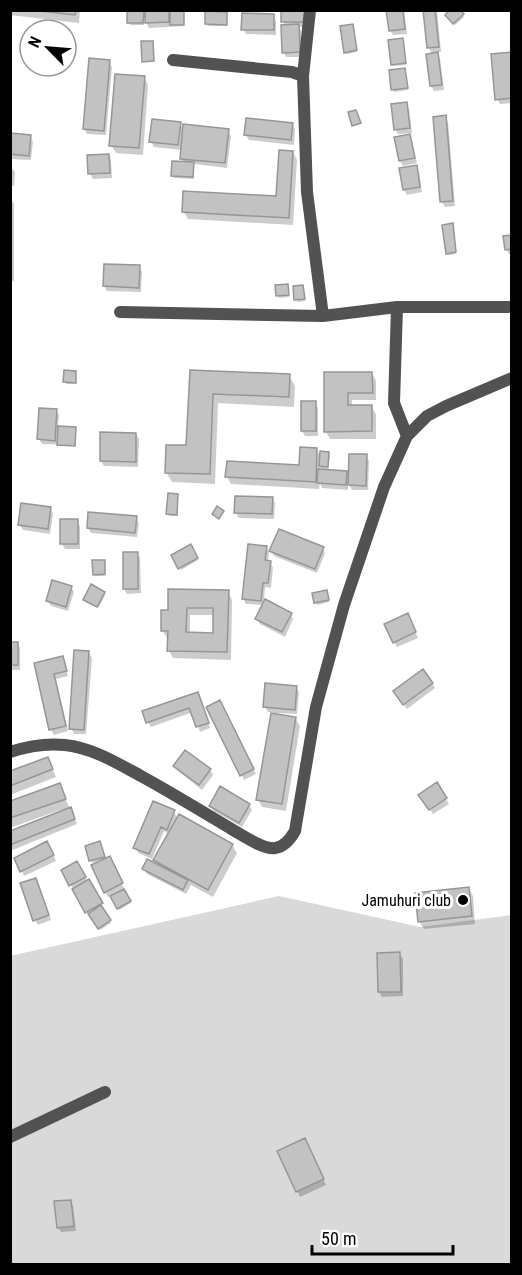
<svg xmlns="http://www.w3.org/2000/svg" width="522" height="1275" font-family="'Roboto Condensed',sans-serif">
<style>
.green{fill:#d9d9d9}
.shadow{fill:#0003;fill-rule:evenodd}
.building{fill:#c2c2c2;stroke:#969696;stroke-width:1.5;fill-rule:evenodd}
.lines{fill:none;stroke-linecap:round;stroke-linejoin:round}
.street{stroke:#525252;stroke-width:12}
.poi-dot{fill:#000;stroke:#fff;stroke-width:2}
.labels{text-anchor:middle;stroke-width:6;stroke-linejoin:round;paint-order:stroke}
.poi-label{font-size:16px;fill:#000;stroke:#fff;text-anchor:end}
</style>
<rect width="100%" height="100%" fill="#fff"/>
<!-- green -->
<path class="green" d="M279 896 420 927 511 915V1264H11L10 956Z"/>
<!-- shadow -->
<path class="shadow" d="M10 10H80L79 23 10 15Z
M129 10H184V26L149 28 144 18V25H130Z
M309 10 308 27H299L301 31 302 57H286L283 52 285 26 283 21Z
M388 10H404L407 34 393 35 390 30Z
M424 10H437L441 52H437L440 59 444 90 434 91 431 86 427 55 432 54 429 48Z
M226 13 227 26H208L207 24Z
M462 15 464 17 455 25 448 17Z
M273 16 276 21V35L246 34 243 29Z
M353 28 357 52 347 54 345 52Z
M402 39 406 65 393 66 392 64Z
M512 53V103L500 104 497 99Z
M109 62 112 67 106 135 87 134 84 129Z
M404 69 408 90 394 92 393 90Z
M144 77 148 85 143 155 116 153 111 145Z
M406 104 409 109 412 133 398 134 395 129Z
M445 117 448 122 455 206 445 207 442 202 434 118Z
M180 123 184 131H228L231 136 227 168 194 164V179L174 178 173 176 184 163 181 158 182 150 154 147 151 141Z
M292 124 295 129 294 145 249 140 246 135Z
M10 135 30 136 33 142 31 160 10 159Z
M409 135 417 163 403 166 400 161Z
M293 152 297 160 293 225 188 219 183 211 277 198Z
M108 155 111 160 112 178 93 179 90 174Z
M10 166 15 172 14 186H10Z
M416 167 419 172 422 192 407 195 404 190Z
M10 198 14 204V281H10Z
M453 227 456 254 448 255 447 253Z
M512 236V254H509L506 249Z
M139 267 142 272 141 292 107 291 104 286Z
M287 285 289 297 279 298 276 287Z
M294 288 303 289 305 301 297 302Z
M76 372V384H66L65 382Z
M191 372 289 376 295 386 294 407 218 403 215 484 172 482 166 472 188 447Z
M372 373 376 381V400H352V406H371L376 414V439H330L326 432 325 374Z
M315 403 318 408V436H305L302 431Z
M56 410 59 415 58 428 75 429 76 431V445L42 444 39 439Z
M136 434 139 439 138 467 104 466 101 461Z
M317 450 321 458 328 453 330 455 328 471 346 472 350 479 366 456 369 461 368 490H352L348 483V490L322 488 320 483 319 489 231 484 227 477 300 467Z
M178 496V516H169L168 514Z
M272 498 275 503 274 519 239 518 236 513Z
M50 508 53 514 50 534 23 530 20 525Z
M136 518 139 523 137 537 91 533 88 528Z
M77 521 80 526V549H65L62 544Z
M190 546 198 560 181 570 173 555Z
M266 547 269 553 268 562 273 567 271 588 265 587 264 600 290 614 293 619 285 637 260 624 257 619 264 605 246 604 243 598Z
M322 548 325 553 317 573 274 556 271 551Z
M137 553 140 558 141 593 127 594 124 589Z
M104 561 105 576H95L94 574Z
M71 587 74 592 68 611 51 606 48 601Z
M228 592 232 600 231 660 173 658 169 651V638H167L162 630 169 612ZM190 615H215L214 634H190Z
M104 593 105 595 99 607 85 599Z
M314 594H327L329 602 317 605Z
M410 620 418 638 397 647 394 642Z
M10 643H17L20 648V670H10Z
M89 653 92 658 86 734H74L71 728Z
M63 658 68 676 56 679 68 731 54 735 51 730 36 664Z
M432 683 435 688 407 709 398 696Z
M296 687 299 693 297 714 276 713V715L295 718 300 726 286 811 262 807 258 799 273 712H268L265 707Z
M200 699 210 728 200 732 193 712 151 727 148 722Z
M222 707 256 774 244 780 242 775Z
M48 758 56 777 10 795V773Z
M175 766 210 770 213 775 202 790 178 771Z
M436 784 449 804 433 814 420 795Z
M59 785 77 824 10 851V833L61 812 60 810 10 828V803Z
M249 805 252 810 242 827 214 811 211 806Z
M174 812 178 819 179 816 232 845 237 853 213 897 191 885 186 894 147 874 144 869 159 867 155 860 169 834 164 831 152 859 138 853 135 847Z
M101 845 105 860 112 863 131 903 119 910 111 895 108 897 105 892 102 860 92 863 87 847Z
M50 848 56 861 24 876 22 871Z
M77 863 111 923 100 930 91 917 90 918 71 885Z
M38 884 51 920 38 925 35 920Z
M468 888 473 896 475 924 424 929 419 921Z
M400 954 403 959V996L382 997 379 992Z
M307 1145 326 1185 300 1197 279 1151Z
M70 1201 73 1206 76 1231 61 1232 58 1227Z"/>
<!-- building -->
<path class="building" d="M32 10H76L75 15Z
M127 10H144L143 23H127Z
M145 10H169V22L145 23Z
M170 10H184V25H170Z
M281 10H306V22H281Z
M386 10H403L405 29 389 31Z
M423 10H435L439 47 427 48Z
M449 10H460L464 14 453 24 445 15Z
M205 11 227 12V25L205 24Z
M242 13 274 14V30H241Z
M299 24 300 52 282 53 281 25Z
M353 24 357 50 344 53 340 26Z
M403 38 406 63 391 65 388 40Z
M141 41H153L154 61 142 62Z
M438 52 442 85 430 86 426 54Z
M512 52V98L495 100 491 54Z
M89 58 110 60 104 131 83 129Z
M405 68 408 88 391 90 389 70Z
M115 74 145 76 139 148 109 146Z
M407 102 410 128 394 130 391 104Z
M356 110 361 123 352 126 348 112Z
M446 115 453 201 440 202 433 117Z
M246 118 293 123 291 140 244 135Z
M152 119 181 122 178 145 149 142Z
M183 124 229 129 225 163 180 159Z
M10 133 31 135 29 156 10 154Z
M410 134 415 158 399 161 394 137Z
M279 150 293 151 289 218 182 212 183 191 276 196Z
M109 154 110 173 88 174 87 155Z
M172 161 194 162 193 177 171 176Z
M417 165 420 187 403 190 399 168Z
M453 223 456 252 446 254 442 225Z
M512 235V249L505 250 503 236Z
M104 264 140 265 139 288 103 286Z
M288 284 289 295 276 296 275 285Z
M303 285 305 299 294 300 293 286Z
M64 370 76 371V383L63 382Z
M190 370 290 374 289 397 213 394 210 474 165 473 166 445H186Z
M324 372H372L373 393H348V405H372V431L324 432Z
M301 401H316V431H301Z
M39 408 57 409 55 441 37 439Z
M58 426 76 427 75 446 57 445Z
M100 432 136 433V462L100 461Z
M300 447 317 448 316 482 225 477 227 461 299 465Z
M320 451 329 452 328 467 319 466Z
M349 454H367L366 486 348 485Z
M318 469 347 471 346 485 317 483Z
M168 493 178 494 177 515 166 514Z
M235 496 273 497 272 514 234 513Z
M21 503 51 507 48 529 18 525Z
M217 506 224 511 219 519 212 514Z
M88 512 137 516 135 533 87 528Z
M60 519H78V544H60Z
M279 529 324 547 315 569 269 551Z
M191 544 198 558 178 569 171 555Z
M248 544 267 546 265 560 271 561 268 583H263L261 601 242 599Z
M123 552H138V589H123Z
M92 560H105V574L93 575Z
M52 580 72 586 66 607 46 601Z
M91 584 105 592 97 607 83 600Z
M168 589 229 590 227 652 167 651 168 631H161V610H168ZM187 608H213V633L186 632Z
M327 590 329 600 314 603 312 593Z
M265 599 292 613 282 632 255 619Z
M408 613 416 632 393 643 384 624Z
M10 642H18V665H10Z
M74 650 89 651 84 730 69 729Z
M63 656 67 671 54 674 66 726 49 730 34 663Z
M423 669 433 683 403 705 393 691Z
M265 683 297 686 295 710 263 707Z
M198 692 209 723 196 727 189 708 146 723 142 711Z
M220 700 254 769 240 776 206 707Z
M271 713 296 717 282 804 256 800Z
M185 750 211 769 199 785 173 766Z
M48 757 53 769 10 786V771Z
M437 782 447 798 429 810 418 795Z
M60 783 66 799 10 818V801Z
M220 786 250 804 239 823 209 806Z
M153 801 175 810 167 830 161 827 149 854 133 848Z
M71 807 75 819 10 845V831Z
M179 814 233 844 208 890 153 860Z
M47 841 54 855 20 872 14 858Z
M100 841 105 857 89 861 85 846Z
M110 856 123 883 104 893 91 865Z
M147 859 188 880 183 890 142 869Z
M77 861 86 877 69 886 61 870Z
M36 878 49 915 33 921 20 883Z
M89 879 103 903 85 913 72 889Z
M469 887 472 916 418 922 415 893Z
M124 889 131 901 117 909 110 896Z
M101 905 111 920 98 929 88 914Z
M400 952 401 992H378L377 953Z
M305 1138 324 1179 296 1192 277 1151Z
M71 1200 74 1226 57 1228 54 1201Z"/>
<g class="lines">
<!-- street -->
<path class="street" d="M173 60 292 72 303 76 307 192 323 316
M303 76 310 10
M397 307 394 403 407 436
M120 312 323 316 397 307H512
M10 752C28 746 46 743 65 745 93 748 117 763 141 776 172 793 203 812 233 830 242 835 264 850 275 848 284 847 291 838 295 831L316 707 344 605 384 487 407 436 427 416 446 406 512 378
M10 1137 105 1092"/>
</g>
<!-- markers -->
<circle class="poi-dot" cx="463" cy="900" r="6"/>
<g class="labels">
<!-- poi labels -->
<g class="poi-label">
<text x="451" y="906">Jamuhuri club</text>
</g>
</g>
<!-- border -->
<rect width="522" height="1275" fill="none" stroke="#000000" stroke-width="24"/>
<!-- north arrow -->
<g transform="translate(48 48) rotate(295)"><circle r="28" fill="#ffffff" stroke="#999999" stroke-width="1.5"/>
<path d="M0-4.5L10 22L0 15L-10 22Z" fill="#000000"/>
<text y="-9" font-size="16" font-weight="bold" text-anchor="middle" fill="#000000">N</text>
</g>
<!-- scale -->
<path d="M312 1245v9h141v-9" fill="none" stroke="#000000" stroke-width="3"/>
<text x="321" y="1245" font-size="18" fill="#000000" stroke="#ffffff" stroke-width="4.5" paint-order="stroke">50 m</text>
</svg>
